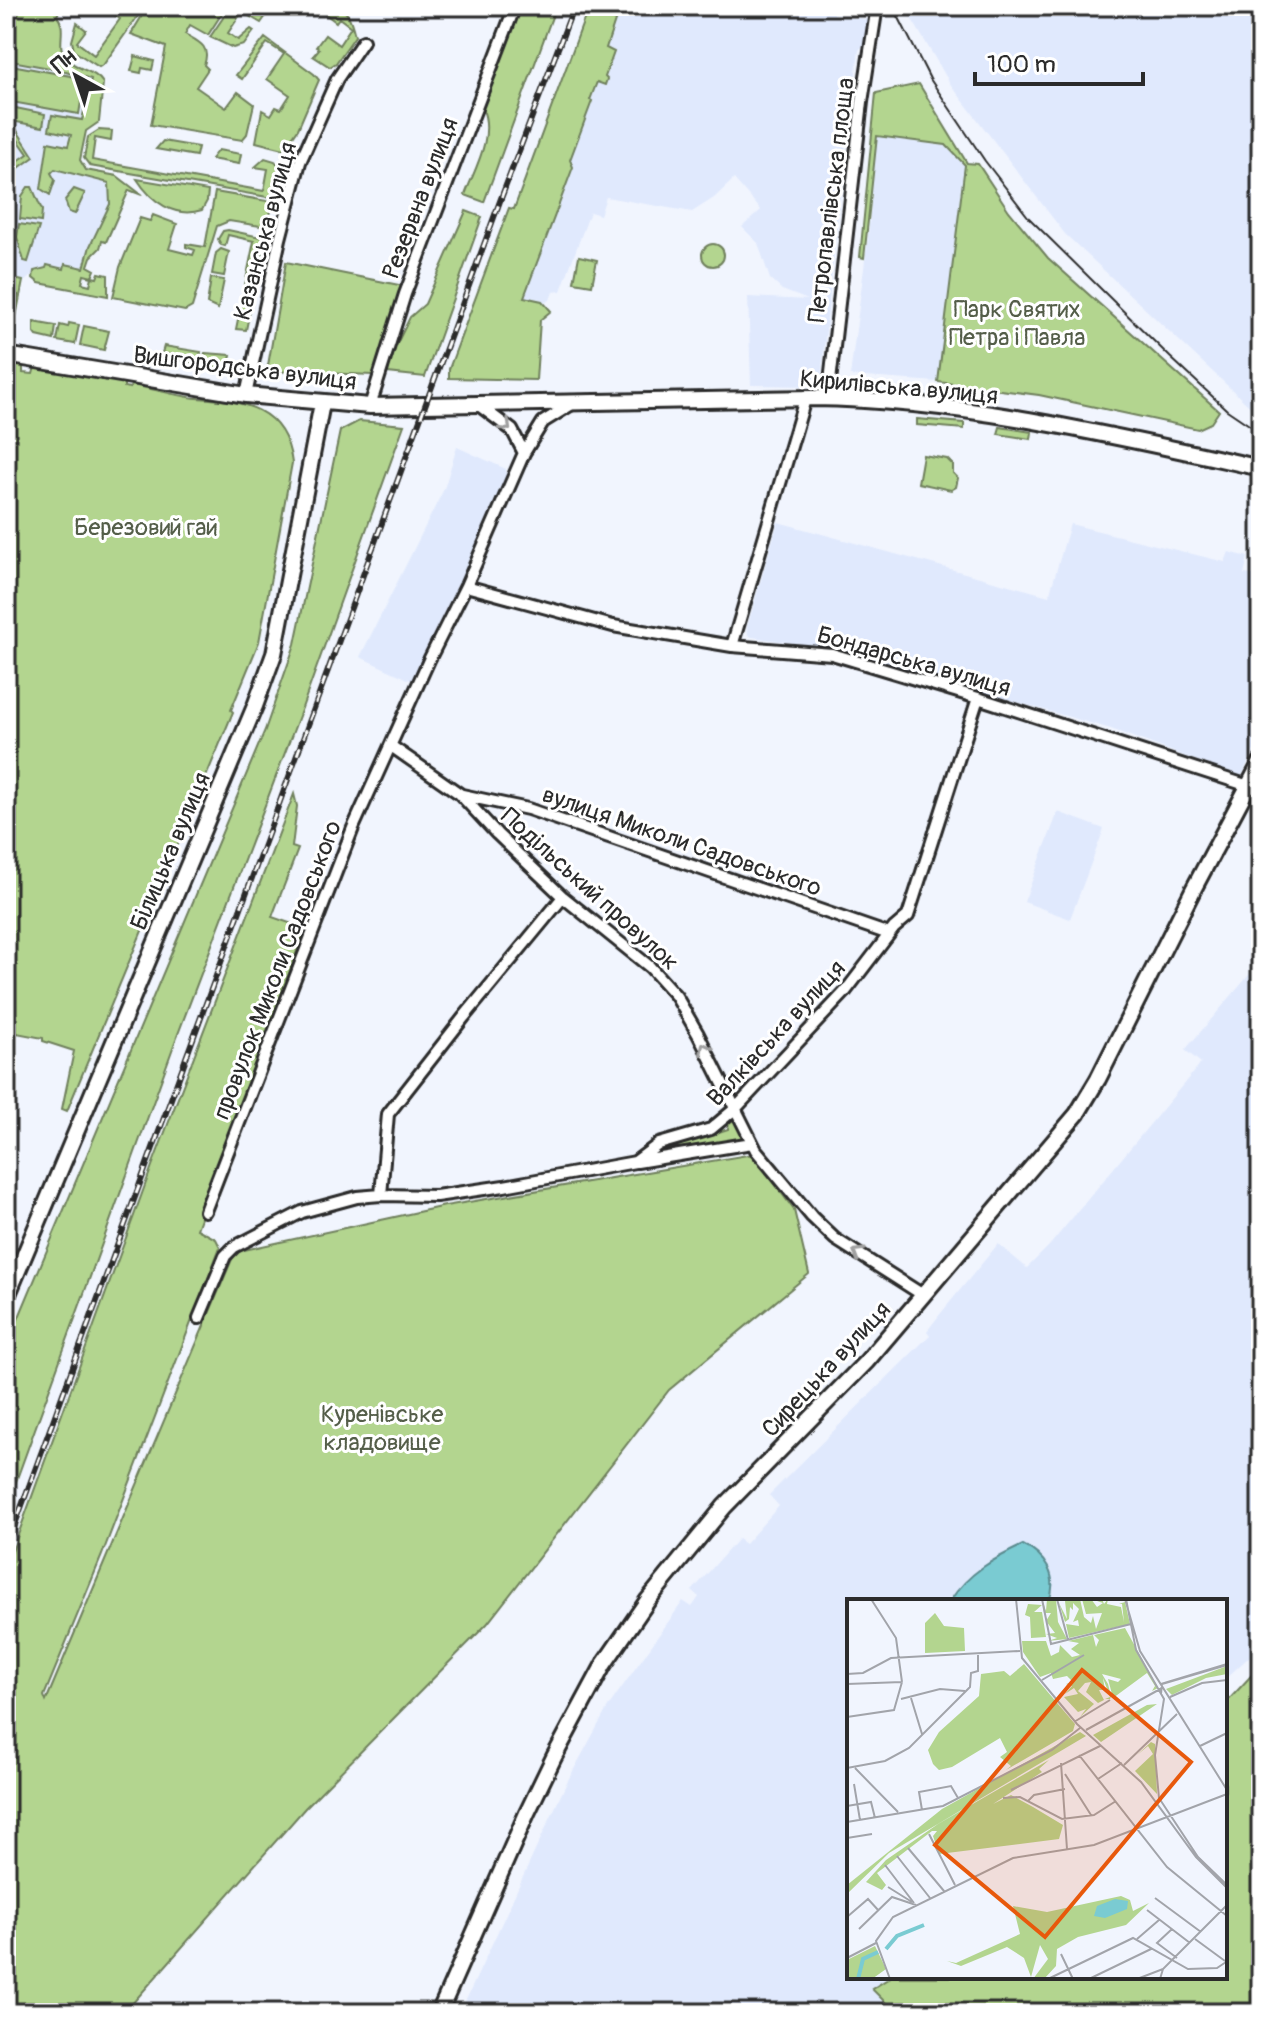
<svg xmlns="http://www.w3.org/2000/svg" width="1267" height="2019" font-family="Pangolin,sans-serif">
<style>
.built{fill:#e0e9fd}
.green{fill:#b3d58f;stroke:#6f805d;stroke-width:2}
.water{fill:#7acbd2;stroke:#5a8b8f;stroke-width:2}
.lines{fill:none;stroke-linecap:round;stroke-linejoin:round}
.minor-casing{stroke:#2b2b2b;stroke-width:16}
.secondary-casing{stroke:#2b2b2b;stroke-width:20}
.minor{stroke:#fff;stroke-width:10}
.secondary{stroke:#fff;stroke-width:14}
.tram{stroke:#2b2b2b;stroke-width:2}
.rail-casing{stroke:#2b2b2b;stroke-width:6}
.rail{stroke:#fff;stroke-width:3;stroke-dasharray:9;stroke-linecap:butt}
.oneway{stroke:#a0a0a0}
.labels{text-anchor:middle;stroke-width:6;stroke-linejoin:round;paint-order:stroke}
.street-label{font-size:24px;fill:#2b2b2b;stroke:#fff}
.park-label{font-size:24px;fill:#545e49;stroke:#fff}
.inset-river{fill:none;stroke:#7acbd2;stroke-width:4}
.inset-road{fill:none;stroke:#a2a4aa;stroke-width:2}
.view{fill:#e8590c;fill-opacity:0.15;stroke:#e8590c;stroke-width:4}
.inset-edge{fill:none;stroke:#2b2b2b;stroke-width:4}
</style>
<rect width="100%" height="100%" fill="#f1f5fe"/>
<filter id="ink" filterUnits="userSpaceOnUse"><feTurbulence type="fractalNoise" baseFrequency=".0125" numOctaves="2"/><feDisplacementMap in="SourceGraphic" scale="16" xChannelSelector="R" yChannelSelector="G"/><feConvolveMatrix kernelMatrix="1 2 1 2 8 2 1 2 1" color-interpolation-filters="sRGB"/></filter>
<g filter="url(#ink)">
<!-- built -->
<path class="built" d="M6 6 33 65 92 79 71 171 109 184V204L87 256 82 283 33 274 22 284 11 336 6 335Z
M620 6 647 14 651 6H830L835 15 872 20 867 42 859 50 843 164 821 379 814 386 751 385 748 297 808 300 782 290 770 279 758 243 742 227 761 210 734 179 714 198 692 212 606 197 600 215 590 212 561 291 553 292 550 300 546 302 524 297 573 167 570 160 597 82 605 85 607 79 605 77 606 49Z
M904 6H1261V417L1065 234 951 85Z
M877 135 946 145 965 165 938 382 850 376 868 237Z
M457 447 506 469 507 487 417 683 360 657 444 489Z
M778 522 1049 596 1070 524 1225 562 1229 552 1248 557 1244 574 1261 576V736L1241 777 1111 729 829 648 752 637 748 635 747 627Z
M1058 812 1104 829 1070 919 1024 902Z
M1261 961V1646L1225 1679V1601H849V1977H891L872 1989 896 2013H460L567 1782 608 1707 683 1601 692 1607 699 1597 692 1591 738 1539 745 1544 779 1506 769 1495 930 1335 927 1331 941 1313 998 1244 1027 1268 1049 1246 1201 1063 1185 1050Z"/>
<!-- green -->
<path class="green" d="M6 6H61L57 16C68 29 55 45 66 58 76 70 95 70 103 83L99 122 86 131 80 160 86 170 117 176 142 195 129 190 106 242 102 241 100 248 91 257 88 266 95 270 92 277 84 275 82 283 90 285 92 277 97 278 99 273 108 275V296L39 283 33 278 34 271 46 268 47 265 64 269 65 264 84 268 90 246 110 204 109 183 55 169 51 173 55 180 50 195 41 189 48 142 68 146 71 135 49 130 52 115 82 120 91 79 55 69 6 60Z
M116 6H145L104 64 99 67 74 51 72 41 77 23 86 30 77 42 94 55 120 19 112 13Z
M148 6 226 7 208 35 190 25 185 34C199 42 211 46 204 65L208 69 196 87 226 108 238 92 254 104 247 134 242 140 151 125 166 47 131 34Z
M231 6H273L261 23 242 12 228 33 238 40 251 29 254 31 244 45 233 48 210 37Z
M329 6C348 6 351 19 355 36L336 63 330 67 313 56 319 49 316 47 325 35 339 45 351 27 339 18 336 22 324 13Z
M520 6H556L484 202 465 195C475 168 495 136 482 107Z
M589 6H620L606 48 614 52 605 77 607 79 605 85 597 82 590 100 592 101 570 160 573 167 524 297 542 301 551 311 540 320 536 380 449 378V369L509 208 514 209Z
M265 38 314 74 319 80 298 129 284 149 256 142 262 110 271 115 276 107 281 109 290 95 267 79 284 54 267 43 242 79 236 75Z
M135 56 154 61 152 70 142 68 141 73 131 71Z
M6 64 81 78 84 84 79 114 6 101Z
M919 84 967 163 978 164 1009 211 1048 258 1219 411 1211 423 1198 429 1039 395 938 382 965 165 946 145 877 136 864 258 860 257 876 93Z
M6 106 45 114 43 127 6 120Z
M6 125 14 126 34 157 6 177V169L28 154 11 130 6 133Z
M99 130 112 131 111 141 95 138 92 160 264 191 268 169 255 167 265 158 275 161 279 166 273 198 90 166 84 158 88 137Z
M163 141 198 147 196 156 156 149Z
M218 150 241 154 239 164 211 159Z
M137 179 208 191 207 201 202 210C174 219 151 201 137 179Z
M28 187H32L42 210 41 222 20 219 22 196Z
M74 189 85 193 75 214 69 212 65 200Z
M215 192 273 202 267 227 229 221 217 226 192 307 185 311 113 297 120 267 140 218 150 221 153 215 177 224 169 249 193 255 195 250 186 247V244L205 247Z
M466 211 482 217 425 377 388 373 390 358 410 317 425 304Z
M19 224 39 227 28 262 24 261 17 237Z
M228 230 265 238 246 330 236 329 254 241 228 235 225 246 221 245 218 239 223 231Z
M702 255a11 11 0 1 1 22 0a11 11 0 1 1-22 0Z
M221 249 229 252 224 276 212 274 216 253Z
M579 256 597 260 592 285 574 282Z
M286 262 404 286 373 375 267 371Z
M6 277 23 281 14 327 10 330 6 329V325H12L18 295 6 292Z
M211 278 224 280 218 309 207 304Z
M34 322 56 326 54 340 37 336 34 332Z
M69 323 79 325 75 344 57 341 60 325 68 327Z
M84 326 109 331 104 350 80 345Z
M164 346 201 352 199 363 178 360 176 356 162 353Z
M205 353 231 355 228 370 203 365Z
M6 361 23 363V373L33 374 35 367 124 383V387L130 388 131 385C150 388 181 397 197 398 243 401 285 407 292 463L259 642 231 710 233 712 67 1111 62 1109 74 1051 43 1041V1038L6 1031Z
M917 419 964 423V429L917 425Z
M359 421 404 425 302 708 175 1042 6 1509V1348L265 730 295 644 340 431Z
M1000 427 1032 432 1031 439 998 434Z
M923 455 947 459 953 465V473L958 478 956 487 951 490 918 483Z
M294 794 297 806 292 847 298 849 272 917 301 927 308 913 310 915 197 1229 216 1239 220 1247 102 1555 44 1696 46 1701 235 1252 445 1206 753 1154 794 1210 809 1274 669 1390 487 1624 305 1808 124 2013H6V1568L152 1166Z
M733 1116 745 1136 742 1140 658 1155V1152L728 1129 729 1119Z
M1261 1665V2013H896L872 1989 891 1977H1225V1704Z"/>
<!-- water -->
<path class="water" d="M1023 1545C1045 1556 1059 1576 1049 1601H950C968 1573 993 1559 1023 1545Z"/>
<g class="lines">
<defs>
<path id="minor" d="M246 395 280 239 300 162 337 79 363 41
M828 399 862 102 877 6
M370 406 405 294 515 6
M480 406 512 430 524 453
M466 586 613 626 732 646 832 654 978 698 1261 790
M732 646 805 399
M391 746 460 794 497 834 563 897 650 967 676 996 698 1034 756 1150 812 1217 835 1239 923 1295
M462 795 528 809 889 934
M637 1162 752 1143
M381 1195 388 1114 464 1017 563 897
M205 1211 353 828 429 660 466 586 524 453 543 422 572 404
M199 1318 225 1256 234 1247 302 1212 357 1197 381 1195 436 1196 504 1186 635 1162 659 1144 711 1129 736 1108 845 992 894 928 908 916 978 698"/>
<path id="secondary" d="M6 355 246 395 370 406 813 398C963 400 1115 436 1261 468
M6 1299 255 706 274 654 322 403
M439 2013 527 1813 554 1757 604 1664 648 1600 724 1507 867 1361 1077 1114 1098 1079 1194 888 1261 762"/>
</defs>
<!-- minor casing -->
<use href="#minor" class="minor-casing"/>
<!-- secondary casing -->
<use href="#secondary" class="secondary-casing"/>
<!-- minor -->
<use href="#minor" class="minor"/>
<!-- secondary -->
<use href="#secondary" class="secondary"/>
<!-- tram -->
<path class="tram" d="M893 6 930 79 985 161 1029 218 1170 357 1227 410 1261 433"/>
<defs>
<path id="rail" d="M6 1549 500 201 574 6"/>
</defs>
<!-- rail casing -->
<use href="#rail" class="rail-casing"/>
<!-- rail -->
<use href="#rail" class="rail"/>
</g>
<!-- one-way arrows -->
<defs><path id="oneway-chevron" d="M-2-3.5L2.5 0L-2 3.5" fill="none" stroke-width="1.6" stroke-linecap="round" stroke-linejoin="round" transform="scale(2)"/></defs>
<g class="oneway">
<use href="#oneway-chevron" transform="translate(506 426) rotate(44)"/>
<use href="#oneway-chevron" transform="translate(705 1048) rotate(-117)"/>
<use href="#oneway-chevron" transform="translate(858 1253) rotate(-149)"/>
</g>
</g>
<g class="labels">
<!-- street labels -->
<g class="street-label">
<text transform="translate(420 198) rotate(-69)" y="8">Резервна вулиця</text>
<text transform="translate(831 200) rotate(-83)" y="8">Петропавлівська площа</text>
<text transform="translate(265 231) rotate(-75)" y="8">Казанська вулиця</text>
<text transform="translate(245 368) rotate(7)" y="8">Вишгородська вулиця</text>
<text transform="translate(899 387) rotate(5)" y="8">Кирилівська вулиця</text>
<text transform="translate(914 661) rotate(16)" y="8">Бондарська вулиця</text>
<text transform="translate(682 841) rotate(19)" y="8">вулиця Миколи Садовського</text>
<text transform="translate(170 851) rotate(-67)" y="8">Білицька вулиця</text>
<text transform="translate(590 889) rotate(42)" y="8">Подільський провулок</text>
<text transform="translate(277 970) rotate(-69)" y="8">провулок Миколи Садовського</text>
<text transform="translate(776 1033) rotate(-47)" y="8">Валківська вулиця</text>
<text transform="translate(826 1369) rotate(-47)" y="8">Сирецька вулиця</text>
</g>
<!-- park labels -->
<g class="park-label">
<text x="1017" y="317">Парк Святих<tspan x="1017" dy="28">Петра і Павла</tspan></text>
<text x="146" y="535">Березовий гай</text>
<text x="382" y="1422">Куренівське<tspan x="382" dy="28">кладовище</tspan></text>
</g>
</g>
<!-- overview -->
<g transform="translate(847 1599)">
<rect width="380" height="380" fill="#f1f5fe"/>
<path d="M195 0 199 12 200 0H209L211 23 220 40 201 42 210 39 199 35 208 34 199 22 204 14H197ZM233 0 237 18 244 24 246 17 249 30 255 14 239 15 235 0H244L250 8 256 4 247 1 255 0 257 5 261 0 260 5 274 8 277 23 275 5H272L278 3 283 25 222 39 219 25 232 27 231 21 226 23 232 10 226 4V11L223 8 222 20 218 23 212 4 220 20 218 2ZM181 5 195 6 187 13H195L199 38 184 39 183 18 178 16ZM88 14 97 27 117 29 118 52 78 54V24ZM278 29 311 89 305 92 308 87 300 74 266 99 261 80 271 83 274 80 255 75 261 85 264 97 263 100H258L263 98 256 79 258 91H252L257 101 251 104 239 93 244 83 238 84 231 92 247 105 233 118 239 110 231 113 217 98 231 95 227 89 218 95 225 87 219 85 226 83 220 77 206 80 204 74 193 78 176 53 175 42H199L204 57 212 53 213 46 225 58 233 56 224 50 232 44 221 42 246 36 249 48 252 41 247 36ZM177 65 228 125 226 132 159 171 164 167 153 158 160 153 153 139 105 168 92 171 86 165 81 151 92 133 132 97 134 75 157 72 163 77ZM380 67V75L359 79 325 96 319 90ZM310 105 254 143 246 136 300 106ZM233 133 239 137 42 254 0 295V286L95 210ZM304 143 308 145 310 195 288 172 306 155 301 147 290 156ZM202 161 192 170 195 173 146 205 164 196 186 208 216 226 212 240 92 255 86 237 90 232H85L30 274 39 286 35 291 19 283 39 261 91 225ZM274 297 283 301 286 312 302 304 279 326 231 338 210 350 209 367 197 380H186L201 360 193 346 184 378 177 359 160 348 114 367 100 362 109 364 173 335 166 307 200 313ZM28 347 39 370 25 380H0V361Z" fill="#b3d58f"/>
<path d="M268 300 281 302 280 310 258 319 247 317 250 307Z" fill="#7acbd2"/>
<path class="inset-river" d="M39 350 50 337 77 326M11 380 16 360 31 353"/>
<path class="inset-road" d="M24 0 49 39 55 83M169 0 175 59 230 125 294 183 349 258 380 289M195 0 204 45 284 25M210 0 221 41M278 0 293 52 380 191M279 0 289 51 317 100 308 156 312 199 351 258 380 286M0 75 16 74 44 59 173 52M195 81 237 56M0 85 55 83M314 85 380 65M314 95 315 85 380 66M323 98 355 84 380 81M64 99 75 135M54 100 93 90 118 92M0 118 47 111 55 83M227 123 263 101M239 131 315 89M353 147 380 134M232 156 320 268 380 317M214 164 220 250M277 166 330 115M0 169 38 162 62 149 123 88 124 74 131 72V54M8 169 51 213M218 175 244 216M251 180 275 164M7 185 13 221M164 191 253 147M156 199 173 198 215 220 247 216 269 202M181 202 187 196 218 190M0 207 24 203 28 219M75 211 72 193 104 187 111 199M0 223 96 207 205 151 233 129M82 235 108 286M0 239 25 235M61 249 97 292M50 257 83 299M38 266 67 304M41 288 65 303M308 299 354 333M300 311 343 344M0 318 21 300 32 312M12 330 45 298 69 306M325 330 310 344 330 359M290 340 312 321M348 340 378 362M214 355 226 380M0 359 29 344M43 380 29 342 46 318 166 259 247 246 380 195M201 380 286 339 341 370 370 369 379 363M242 380 304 350M290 380 316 370M313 380 316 370 380 306"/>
<path class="view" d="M235 71 344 163 198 338 88 246Z"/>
<rect width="380" height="380" class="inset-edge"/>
</g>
<!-- margin -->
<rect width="1267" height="2019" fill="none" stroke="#fff" stroke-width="32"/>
<rect x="16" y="16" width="1235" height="1987" fill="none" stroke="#2b2b2b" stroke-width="3" filter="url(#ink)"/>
<!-- north arrow -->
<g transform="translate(76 76) rotate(320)" stroke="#ffffff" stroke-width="6" paint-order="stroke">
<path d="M0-6L14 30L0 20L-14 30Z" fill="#2b2b2b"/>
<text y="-12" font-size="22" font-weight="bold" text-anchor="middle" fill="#2b2b2b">Пн</text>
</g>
<!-- scale -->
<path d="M975 72v12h168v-12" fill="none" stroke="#2b2b2b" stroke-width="4"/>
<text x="987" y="72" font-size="24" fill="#2b2b2b" stroke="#ffffff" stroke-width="6" paint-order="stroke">100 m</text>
</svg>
